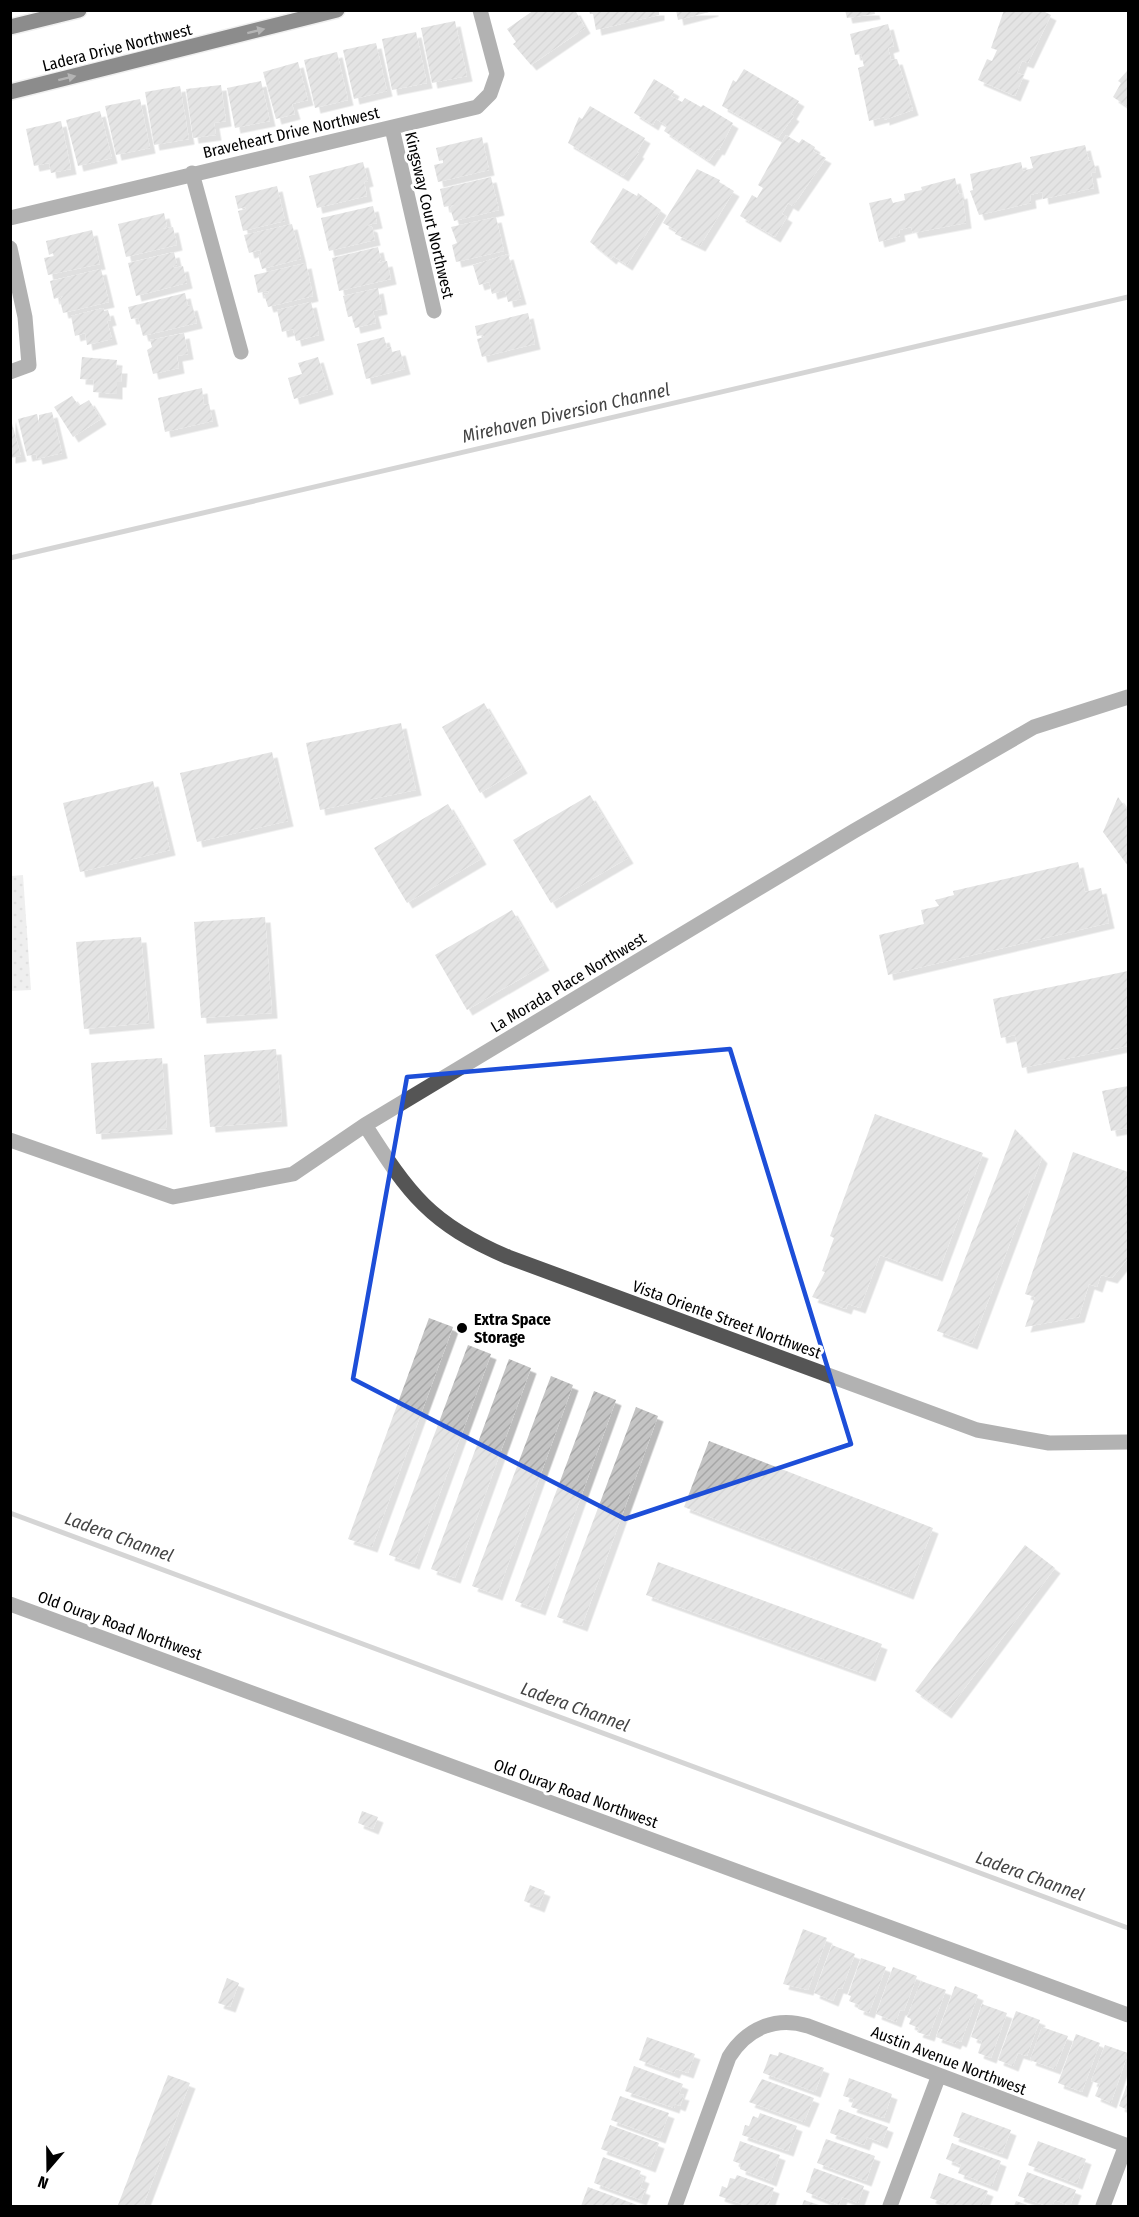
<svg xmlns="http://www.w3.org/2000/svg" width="1139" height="2217" font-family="'Fira Sans Condensed',sans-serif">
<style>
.park{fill:url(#park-dots)}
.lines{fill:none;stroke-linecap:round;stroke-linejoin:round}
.stream{stroke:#a3a3a3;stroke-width:5}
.building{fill:url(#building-hatch);filter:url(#shadow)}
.major-casing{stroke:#dbdbdb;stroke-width:18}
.minor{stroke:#555;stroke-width:15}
.major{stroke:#000;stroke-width:15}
.oneway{fill:#595959}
.marked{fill:none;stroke:#1d4ed8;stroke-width:4.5;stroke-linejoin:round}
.poi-dot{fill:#000;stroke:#fff;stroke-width:2}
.labels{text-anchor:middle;stroke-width:6;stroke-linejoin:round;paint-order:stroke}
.street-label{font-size:16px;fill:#000;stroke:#fff}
.poi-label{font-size:16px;font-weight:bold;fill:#000;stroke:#fff;text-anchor:start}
.water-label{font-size:18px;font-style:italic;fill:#444;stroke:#fff}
</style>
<defs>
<pattern id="park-dots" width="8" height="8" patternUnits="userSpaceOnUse" patternTransform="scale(1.5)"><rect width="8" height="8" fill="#dcdcdc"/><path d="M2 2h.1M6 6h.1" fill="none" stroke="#bbb" stroke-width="1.8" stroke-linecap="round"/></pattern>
<pattern id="building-hatch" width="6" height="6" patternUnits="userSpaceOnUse" patternTransform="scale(1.5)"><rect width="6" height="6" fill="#c4c4c4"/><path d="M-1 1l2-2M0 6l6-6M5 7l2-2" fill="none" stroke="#a7a7a7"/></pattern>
<filter id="shadow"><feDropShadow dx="5.5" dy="5.5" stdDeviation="0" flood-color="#0004"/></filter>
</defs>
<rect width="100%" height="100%" fill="#fff"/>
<!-- park -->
<path class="park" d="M23 875 31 990 11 991V876Z"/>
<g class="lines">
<!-- stream -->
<path class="stream" d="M10 558 1128 297
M10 1513 1128 1928"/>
</g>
<!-- building -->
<path class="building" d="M534 10H575L585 28 531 65 513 44 516 42 507 29Z
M589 10H659V15L596 30 593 14H590Z
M676 10H713V11L678 20Z
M845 10H874L875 14 847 18Z
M1004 10H1041L1051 15 1028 63 1022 61 1017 73 1024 75 1015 96 978 80 987 59 992 61 997 50 991 48Z
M455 21 467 76 432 83 421 28Z
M888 24 894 46 888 48 891 60 897 59 913 110 884 120V117L869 121 858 68 864 66 861 54 855 55 850 34Z
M416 32 427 83 392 90 382 39Z
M376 43 387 91 354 99 343 50Z
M337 52 348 100 315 108 304 60Z
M298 62 308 100 292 104 295 114 276 119 263 72Z
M744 69 799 101 791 114 794 116 778 138 722 106 733 80 736 82Z
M1128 70V107L1113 97 1121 83 1118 81Z
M654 79 674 91 671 96 682 102 685 98 701 107 703 105 733 123 719 150 717 149 709 161 664 131 667 126 656 119 653 125 634 113Z
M261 81 270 121 235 128 227 88Z
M221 85 226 121 214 123 216 135 193 138 186 89Z
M180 86 189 139 154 145 145 92Z
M140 99 150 148 116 155 105 106Z
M590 106 645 138 637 152 639 153 623 176 568 143 579 117 582 119Z
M100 111 112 158 78 166 66 120Z
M61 121 71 169 51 173 49 163 34 166 26 129Z
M786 135 799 143 802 139 815 147 813 151 826 158 793 206 788 203 782 214 787 217 775 237 740 216 752 195 757 198 763 188 758 185Z
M482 137 489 170 438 182 434 165 443 163V160L439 161 436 148Z
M1085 145 1089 161 1093 160 1096 172 1091 173 1094 188 1043 199 1042 192 1030 195 1031 203 979 215 970 191 973 190 970 174 1021 162 1023 171 1033 168 1030 157Z
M363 162 368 181 364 182 367 196 317 208 309 176Z
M697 169 720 180 719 182 734 191 700 246 675 234 677 231 663 223Z
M491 177 499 210 454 221 450 208 454 205 444 207 440 189Z
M955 178 959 194 962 193 966 223 913 233 911 227 899 230 900 236 879 242 869 203 891 198 893 203 905 200 904 194 922 190 921 187Z
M277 186 285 221 243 231 238 211 246 209 245 207 238 209 235 196Z
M623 188 637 196 638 193 661 210 627 265 613 256 611 259 590 242Z
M373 206 377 223 367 225 372 227 375 240 329 251 321 218Z
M164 213 167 226 163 229 173 227 177 245 126 257 118 224Z
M496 217 504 251 456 262 452 245 457 243 451 227Z
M292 224 301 259 262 269 258 255 261 254 260 250 249 253 244 235Z
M92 230 100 264 48 275 44 258 54 256 53 253 49 255 46 241Z
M378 247 381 260 377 263 387 261 391 279 339 291 332 258Z
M174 252 177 265 173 266 174 268 183 266 187 283 136 296 128 263Z
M508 254 521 299 508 302 505 290 492 294 489 282 479 285 473 265Z
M306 263 313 296 268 307 264 294 269 293 268 291 258 293 254 275Z
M101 269 109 302 63 313 60 300 63 296 54 299 50 281Z
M378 288 382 309 373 311 376 323 355 328 352 316 348 317 343 296Z
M185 293 188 306 192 305 197 323 143 336 138 318 131 319 128 307Z
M311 302 319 335 296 341 293 329 282 332 277 310Z
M103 308 104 311 108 310 111 320 107 321 112 339 87 345 85 333 75 336 71 316Z
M528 313 535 344 482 357 477 339 484 337 483 335 477 336 475 326Z
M184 333 188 354 177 356 179 368 153 374 147 350 152 347 150 340Z
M384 337 387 348 391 347 392 352 400 350 405 369 366 379 357 344Z
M82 357 117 360 116 368H122L121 382H117V394L93 392 94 380 80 379Z
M318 357 328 389 294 399 288 378 302 374 298 363Z
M202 388 204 405 209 404 213 421 165 432 158 398Z
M72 396 79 406 89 400 101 419 73 437 54 407Z
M52 412 62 453 37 459 36 454 27 456 18 419 37 414 39 423V415Z
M10 416 21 456 10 458Z
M484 703 522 768 480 793 442 727Z
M401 723 416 790 320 810 306 743Z
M272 752 288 821 197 842 180 773Z
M153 781 170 850 80 872 63 803Z
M590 795 628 858 551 903 513 840Z
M1118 797 1128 811V866L1103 832Z
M448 804 481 859 407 903 374 848Z
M1078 862 1085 892 1101 888 1109 923 888 975 879 935 924 924 921 910 939 906 935 900 954 895 953 891Z
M512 910 544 965 467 1010 435 955Z
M265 917 272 1013 201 1018 194 922Z
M141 937 149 1023 84 1029 76 942Z
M1128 971V1046L1022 1068 1015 1035 1001 1038 993 999Z
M276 1049 282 1121 210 1127 204 1055Z
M162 1058 167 1129 96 1134 91 1063Z
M1128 1086V1128L1111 1131 1102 1091Z
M875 1114 983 1153 937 1276 880 1255 860 1308 848 1304 846 1309 812 1297 825 1272 822 1271 834 1238 830 1236Z
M1015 1129 1042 1158 972 1344 937 1331Z
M1073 1152 1128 1172V1258L1112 1278 1101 1275 1097 1287 1089 1284 1079 1317 1025 1327 1035 1297 1025 1294Z
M429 1318 453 1327 372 1547 348 1539Z
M468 1345 491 1354 414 1564 389 1555Z
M509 1359 531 1368 455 1578 431 1569Z
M551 1376 573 1385 497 1595 472 1586Z
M594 1391 616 1400 540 1610 515 1601Z
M636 1407 658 1416 582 1626 557 1617Z
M709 1441 933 1528 908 1594 684 1507Z
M1025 1545 1055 1568 946 1713 915 1691Z
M658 1562 882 1644 870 1676 646 1595Z
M362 1811 378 1817 373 1829 358 1823Z
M530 1885 545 1891 539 1907 524 1901Z
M803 1929 827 1938 808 1990 783 1984Z
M832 1945 855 1954 842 1989 838 1988 833 2001 814 1993Z
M861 1958 886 1967 869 2013 858 2009 859 2005 849 2001 851 1996 848 1995Z
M893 1967 917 1976 904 2011 900 2010 896 2022 876 2014Z
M227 1978 239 1983 230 2007 218 2003Z
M921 1981 946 1990 929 2036 917 2032 919 2028 909 2024 911 2019 907 2017Z
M955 1986 978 1995 961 2042 957 2040 955 2044 936 2037Z
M982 2004 1007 2013 991 2058 978 2053 982 2041 971 2037Z
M1016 2011 1040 2020 1027 2056 1018 2053 1013 2066 998 2060Z
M1042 2027 1068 2036 1055 2069 1030 2060Z
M1076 2034 1100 2043 1082 2092 1058 2083Z
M647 2037 695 2054 688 2073 676 2069 674 2073 639 2060Z
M1105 2045 1128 2053 1111 2103 1095 2096 1100 2084 1091 2081Z
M779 2052 824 2068 815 2092 763 2073 770 2054 778 2056Z
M634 2066 683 2084 679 2094 684 2095 680 2106 675 2104 674 2108 625 2091Z
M168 2075 190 2083 143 2206H124L118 2205Z
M849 2078 892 2094 884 2118 851 2107 854 2099 843 2096Z
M762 2079 814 2098 804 2122 749 2102Z
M1128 2082V2110L1119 2106Z
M620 2096 669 2113 660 2138 611 2120Z
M839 2109 888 2127 882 2143 867 2137 864 2145 830 2133Z
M962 2112 1011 2130 1002 2154 953 2136Z
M760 2113 797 2126 788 2151 742 2135 745 2125 749 2126 753 2116 758 2118Z
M610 2125 659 2143 650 2167 601 2149Z
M826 2139 875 2156 866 2181 817 2163Z
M740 2141 780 2155 771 2181 740 2169 741 2164 733 2161Z
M1038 2141 1086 2159 1077 2184 1028 2165Z
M952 2143 1001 2161 992 2186 958 2173 961 2165 946 2159Z
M603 2157 641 2171 639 2176 644 2178 640 2188 645 2190 641 2200 594 2183Z
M814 2168 864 2186 858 2203 842 2197 839 2205 806 2192Z
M1027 2172 1076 2190 1070 2206 1055 2200 1052 2206H1047L1018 2196Z
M939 2173 988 2191 982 2206H953L930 2198Z
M737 2175 774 2188 768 2206H747L719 2196 722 2186 727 2188 730 2178 735 2179Z
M588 2187 640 2206H581Z
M804 2200 822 2206H802Z
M1016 2201 1030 2206H1014Z"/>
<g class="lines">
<defs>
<path id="major" d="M10 27 79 10
M10 92 337 10"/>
</defs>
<!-- major casing -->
<use href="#major" class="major-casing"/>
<!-- minor -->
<path class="minor" d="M392 128 434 311
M192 173 241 352
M10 218 477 107 490 94 497 74 480 10
M10 248 25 317 29 365 10 372
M365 1125C409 1194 430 1224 508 1257L977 1430 1049 1443 1128 1442
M10 1140 173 1197 293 1174 365 1125 854 831 1034 727 1128 697
M10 1604 1128 2015
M675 2206 729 2057C747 2028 776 2016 808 2026L1128 2146
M890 2206 939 2075
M1103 2206 1126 2145"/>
<!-- major -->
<use href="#major" class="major"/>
</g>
<!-- one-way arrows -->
<defs><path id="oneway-solid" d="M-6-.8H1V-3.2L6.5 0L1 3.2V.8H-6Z" transform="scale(1.5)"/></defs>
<g class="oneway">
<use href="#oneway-solid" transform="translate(256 31) rotate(-14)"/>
<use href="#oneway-solid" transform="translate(67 78) rotate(-14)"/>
</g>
<!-- marked area -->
<path d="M0 0H1139V2217H0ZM730 1049 851 1444 625 1519 353 1379 407 1077Z" fill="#fff" fill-opacity=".55" fill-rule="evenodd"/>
<path class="marked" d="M730 1049 851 1444 625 1519 353 1379 407 1077Z"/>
<!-- markers -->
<circle class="poi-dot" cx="462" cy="1328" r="6"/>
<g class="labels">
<!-- street labels -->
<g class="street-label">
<text transform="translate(117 47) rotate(-14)" y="6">Ladera Drive Northwest</text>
<text transform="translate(291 132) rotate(-13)" y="6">Braveheart Drive Northwest</text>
<text transform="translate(430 215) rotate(77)" y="6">Kingsway Court Northwest</text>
<text transform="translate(568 982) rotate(-31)" y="6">La Morada Place Northwest</text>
<text transform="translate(727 1319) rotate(20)" y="6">Vista Oriente Street Northwest</text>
<text transform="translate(120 1625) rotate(20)" y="6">Old Ouray Road Northwest</text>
<text transform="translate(576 1793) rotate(20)" y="6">Old Ouray Road Northwest</text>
<text transform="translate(949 2060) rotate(21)" y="6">Austin Avenue Northwest</text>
</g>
<!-- poi labels -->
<g class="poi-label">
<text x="474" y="1325">Extra Space<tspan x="474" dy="18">Storage</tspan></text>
</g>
<!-- water labels -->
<g class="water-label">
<text transform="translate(566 413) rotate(-13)" y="6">Mirehaven Diversion Channel</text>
<text transform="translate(119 1537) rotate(20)" y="6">Ladera Channel</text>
<text transform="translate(575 1707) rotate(20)" y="6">Ladera Channel</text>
<text transform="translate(1030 1876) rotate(20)" y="6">Ladera Channel</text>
</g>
</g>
<!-- border -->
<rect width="1139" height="2217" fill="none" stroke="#000000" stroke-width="24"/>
<!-- north arrow -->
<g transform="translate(48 2169) rotate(200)" stroke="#ffffff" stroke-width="4.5" paint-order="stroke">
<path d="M0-4.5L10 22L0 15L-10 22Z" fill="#000000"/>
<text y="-9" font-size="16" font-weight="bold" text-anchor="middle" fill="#000000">N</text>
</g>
</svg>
